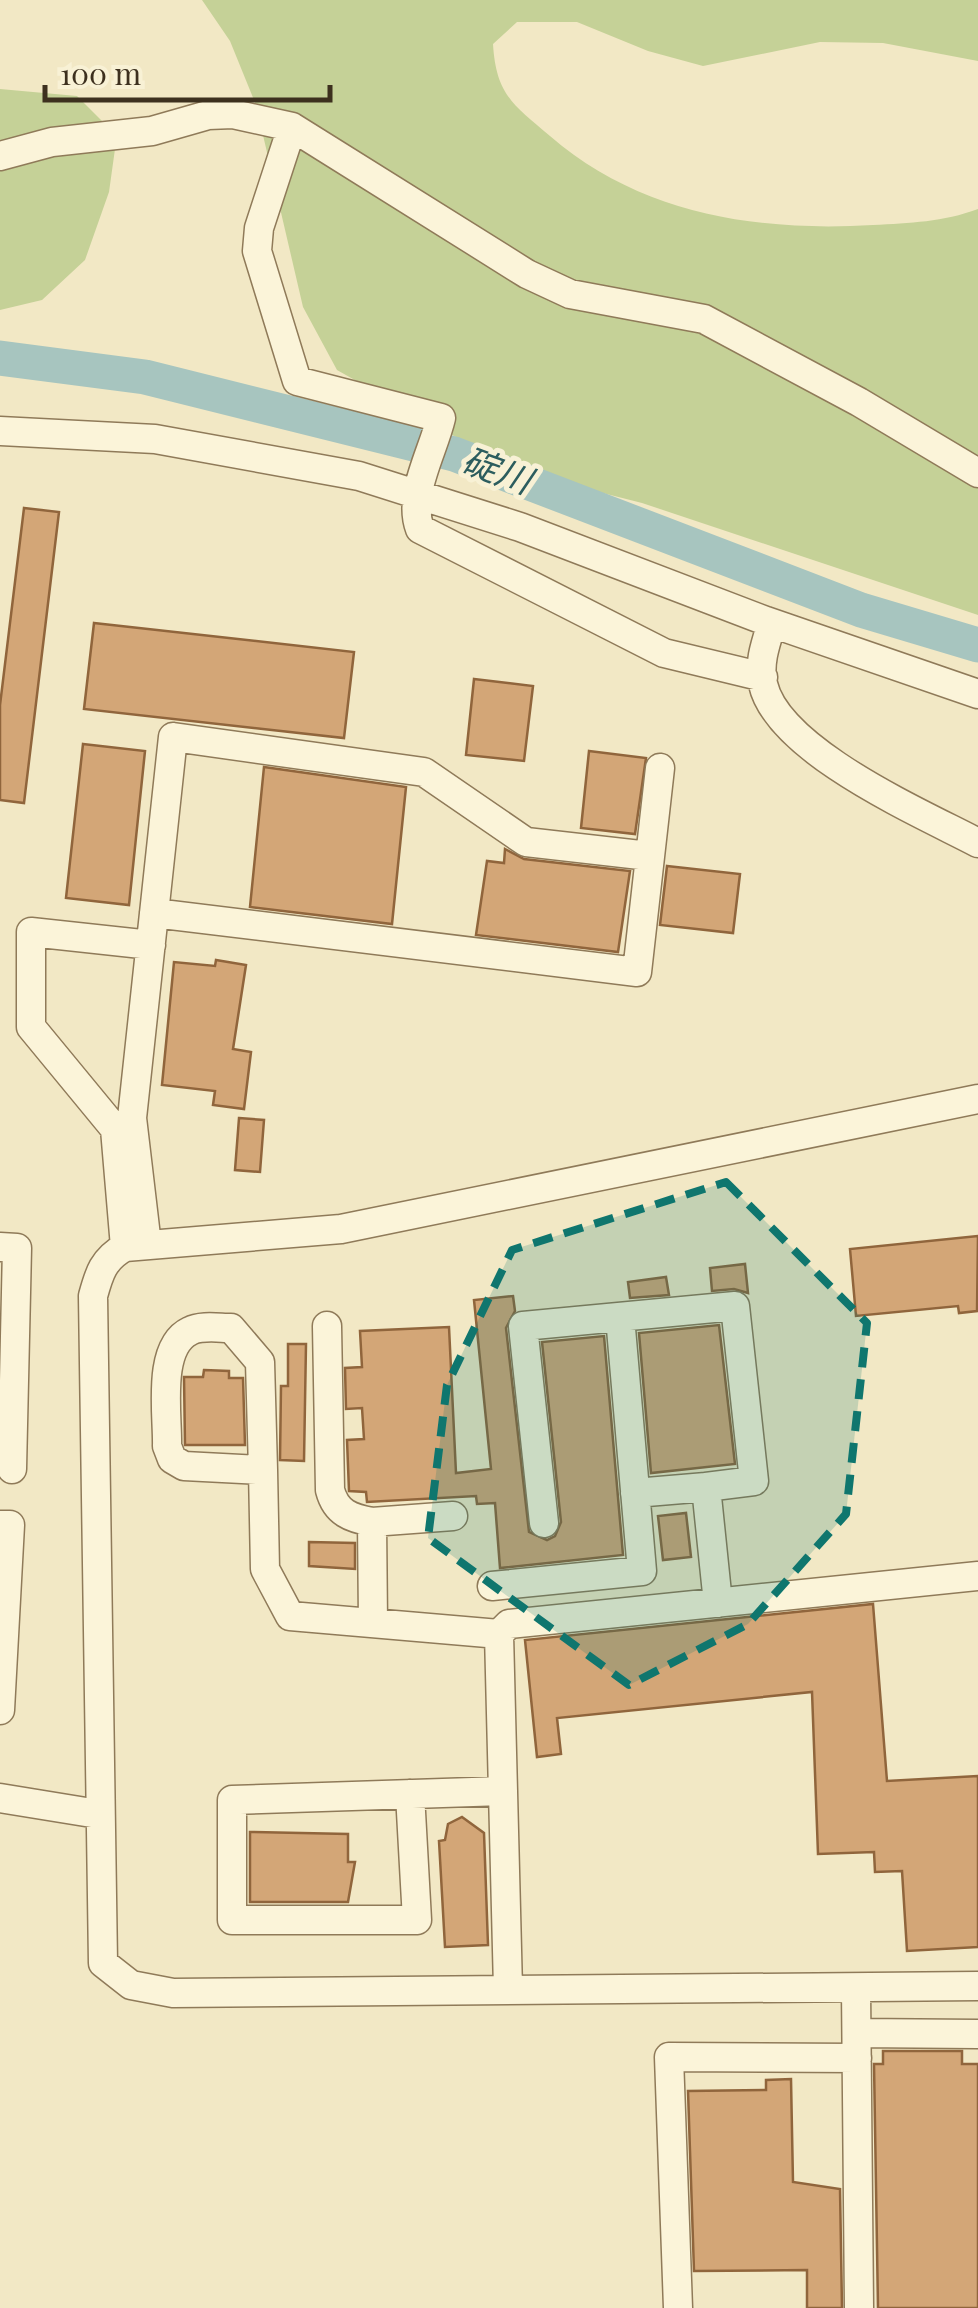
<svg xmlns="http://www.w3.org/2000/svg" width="978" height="2308" font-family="'Playfair Display','Noto Sans JP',serif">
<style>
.green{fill:#c5d197}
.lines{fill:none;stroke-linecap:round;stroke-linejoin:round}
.river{stroke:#a7c5bf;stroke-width:35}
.building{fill:#d3a677;stroke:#90653c;stroke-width:2.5}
.minor-casing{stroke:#8f7a59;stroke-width:31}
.minor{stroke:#fbf4d9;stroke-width:28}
.marked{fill:#0f766e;fill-opacity:0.2;stroke:#0f766e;stroke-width:8;stroke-dasharray:20 12;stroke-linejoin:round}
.labels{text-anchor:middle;stroke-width:10;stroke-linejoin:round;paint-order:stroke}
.water-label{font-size:35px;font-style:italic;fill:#2c5d5e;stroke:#f8f1d5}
</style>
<rect width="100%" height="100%" fill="#f2e8c5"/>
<!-- green -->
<path class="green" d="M202 0H978V61L883 43 820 42 703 66 648 51 577 22H517L493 44C496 94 513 105 550 136 640 214 757 232 873 225 910 223 943 222 978 209V615L642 503 516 471 337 370 303 307 256 105 230 41Z
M0 89 77 96 102 121 115 149 109 192 85 260 42 300 0 310Z"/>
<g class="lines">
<!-- river -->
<path class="river" d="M0 358 145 377 454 454 861 610 978 645"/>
</g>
<!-- building -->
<path class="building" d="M24 508 59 512 24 803 0 800V705Z
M94 623 354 652 344 738 84 709Z
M474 679 533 686 524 761 466 755Z
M83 744 145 751 129 905 66 898Z
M589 751 646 758 635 834 581 828Z
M264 767 406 787 392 924 250 907Z
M505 849 524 859 630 871 618 952 476 935 487 861 504 863Z
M667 866 740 874 733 933 660 925Z
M216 960 246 965 233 1049 251 1052 244 1109 213 1105 215 1091 162 1085 174 962 215 966Z
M239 1118 264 1120 260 1172 235 1170Z
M978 1236 977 1311 959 1313 958 1306 856 1316 850 1249Z
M745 1264 748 1293 734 1289 712 1291 710 1268Z
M666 1277 669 1295 630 1298 628 1282Z
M513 1296 515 1311 506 1328 529 1532 547 1540 555 1536 561 1522 542 1342 604 1336 623 1555 500 1568 495 1503 477 1504 476 1496 367 1502 366 1492 349 1491 347 1440 364 1439 362 1408 346 1409 345 1368 362 1367 360 1331 449 1327 456 1473 491 1469 474 1300Z
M719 1325 735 1464 651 1473 639 1333Z
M288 1344H306L304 1461 280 1460 281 1386H288Z
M204 1370 229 1371V1378H243L245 1445H185L184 1377H203Z
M686 1513 691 1557 663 1560 658 1516Z
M309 1542 355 1543V1569L309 1566Z
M873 1604 887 1781 978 1776V1947L907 1951 902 1871 875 1872 874 1852 818 1854 812 1692 557 1718 561 1754 537 1757 525 1640Z
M462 1817 484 1833 488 1945 445 1947 439 1841 445 1840 448 1824Z
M250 1832 348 1834V1862H355L348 1902H250Z
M883 2051H962V2064H978V2308H878L874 2064H883Z
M791 2079 793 2182 840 2189 842 2308H807V2270L694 2271 688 2091 766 2090V2080Z"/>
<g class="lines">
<defs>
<path id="minor" d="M292 127 259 228 257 251 297 381 441 418C433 452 407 495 420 529L664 653 763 677
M0 156 52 142 152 131 208 115 233 114 292 127 527 274 570 294 704 319 859 402 978 473
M0 431 155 439 359 476 520 527 766 621 978 694
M772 623C766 642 758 664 763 684 778 751 921 813 978 843
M154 913 637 972 660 768
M978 1099 341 1229 125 1247C103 1259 99 1274 93 1296L103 1963 131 1985 173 1993 978 1986
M147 1245 132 1118 173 737 424 772 526 842 649 856
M0 1247 17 1248 12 1469
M125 1247 115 1129 31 1027V932L151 945
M327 1326 330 1490C336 1513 351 1518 372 1522
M263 1470 260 1362 231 1328C219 1328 201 1325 190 1331 156 1347 168 1416 167 1446L172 1459 184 1466 263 1470 265 1569 290 1616 499 1634
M635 1493 706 1487
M544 1523 523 1326 735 1306 754 1481 706 1487 718 1603
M0 1525H10L0 1710
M492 1586 642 1571 620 1317
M373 1622 372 1522 453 1516
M410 1794 417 1920H232V1800L503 1791
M0 1798 98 1814
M508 1989 499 1634 509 1624 978 1576
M856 1989 859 2308
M857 2033 978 2034
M678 2308 669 2057 857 2058"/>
</defs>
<!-- minor casing -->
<use href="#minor" class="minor-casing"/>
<!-- minor -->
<use href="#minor" class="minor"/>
</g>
<!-- marked area -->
<path class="marked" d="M726 1182 867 1323 846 1514 748 1624 629 1685 428 1538 447 1385 512 1250Z"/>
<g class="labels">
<!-- water labels -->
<g class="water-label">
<text transform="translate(497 471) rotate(20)" y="12">碇川</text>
</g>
</g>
<!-- scale -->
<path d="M45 85v15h285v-15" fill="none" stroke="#3d301e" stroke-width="5"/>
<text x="60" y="85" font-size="30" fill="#3d301e" stroke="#f8f1d5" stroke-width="8" paint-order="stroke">100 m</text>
</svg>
